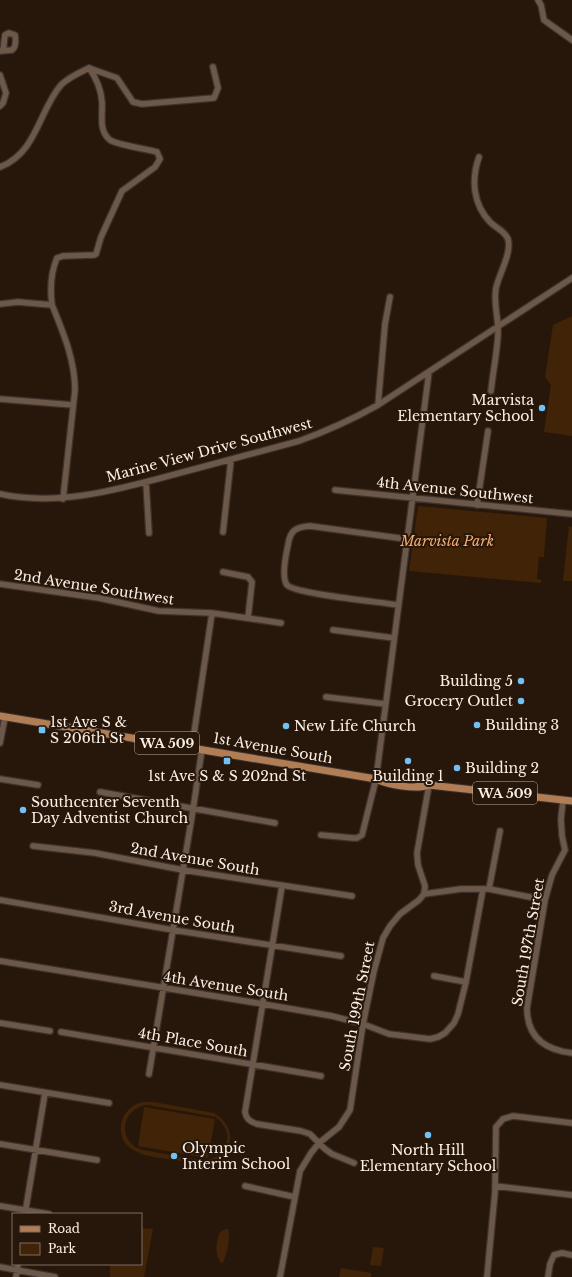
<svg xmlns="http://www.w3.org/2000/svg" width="572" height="1277" font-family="'Libre Baskerville',serif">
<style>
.green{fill:#412307;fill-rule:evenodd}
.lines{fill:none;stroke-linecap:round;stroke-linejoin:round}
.minor-casing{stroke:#3e322e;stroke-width:8}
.major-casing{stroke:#3e322e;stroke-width:9}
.minor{stroke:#6c5849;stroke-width:5.5}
.major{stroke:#b17d54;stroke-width:7}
.poi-dot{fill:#71c1f5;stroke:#27170a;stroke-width:1.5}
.labels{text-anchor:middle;stroke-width:4;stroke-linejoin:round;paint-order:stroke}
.shield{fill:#27170a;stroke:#bbaea4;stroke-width:1}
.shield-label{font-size:13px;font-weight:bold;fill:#fbefe6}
.poi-label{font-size:14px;fill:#fbefe6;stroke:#27170a;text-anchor:start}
.street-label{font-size:14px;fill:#fbefe6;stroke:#27170a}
.park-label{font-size:14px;font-style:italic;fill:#f8ac6f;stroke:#27170a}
</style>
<rect width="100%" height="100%" fill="#27170a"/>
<!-- green -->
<path class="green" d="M572 316V436L544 432 551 385 545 377 553 325Z
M418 506 547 518 544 557H539L537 579 541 580V583L409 571Z
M569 526 572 527V581H563Z
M143 1102H154L214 1113C237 1126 236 1156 209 1163 199 1166 186 1162 176 1160 155 1157 117 1156 121 1124 123 1113 132 1104 143 1102ZM148 1105 216 1117C223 1123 229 1131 227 1141 225 1149 218 1157 211 1159 198 1162 158 1152 143 1150 116 1143 121 1107 148 1105Z
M144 1107 215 1119 208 1158 138 1146Z
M141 1228 153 1229 144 1277H110V1264H141Z
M226 1229H228C231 1241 227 1251 223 1263H221C214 1255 216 1240 220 1232Z
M373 1247 384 1248 381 1266 370 1265Z
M341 1268 371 1273V1277H339Z"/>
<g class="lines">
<defs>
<path id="minor" d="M538 0 541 5 544 20 572 40
M0 51 12 50C16 47 16 41 15 35L9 33 5 35 3 51
M0 75 6 93 3 103 0 106
M479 157C471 180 473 204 490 222 496 228 505 231 508 239 512 253 499 274 496 288 493 304 499 319 498 334 497 353 493 372 491 391
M0 167C37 153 39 110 61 85 69 77 79 73 89 68L117 78 133 102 142 104 214 98 218 88 213 67
M0 304 18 302 52 305
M0 399 73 405
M378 405 385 324 390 297
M146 482 149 533
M335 490 572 514
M0 494C63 508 130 486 191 470 227 460 263 451 299 441 327 431 353 419 378 405L572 278
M63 499 75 390C75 360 63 332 52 305 50 289 51 272 57 258L63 256 94 255 96 254 101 237 122 191 155 167 160 159 157 152C147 149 117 145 110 140 98 130 103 115 102 102 101 89 97 79 89 68
M477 505 488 431
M223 532 231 460
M223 572 248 577 252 582 248 618
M0 584 99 598 159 611 212 613 281 623
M398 605C381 602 295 594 287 585 281 577 286 554 288 545 290 531 295 527 310 526L406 539
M333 630 394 638
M326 697 385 704
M0 743 5 717
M192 747 212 613
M0 779 38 785
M100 792 275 823
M563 800 561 819 562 836 565 850 552 875 545 900 527 1008C527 1037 545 1050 572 1053
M321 835 353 838H357L362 835 376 779 429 372
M33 846 95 853 183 870 352 896
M282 886 245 1112C246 1119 250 1122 257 1124L301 1131 310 1134 325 1149 332 1154 354 1163
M489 889 500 831
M424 894 461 889H489L545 900
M0 900 173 930 341 956
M0 961 263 1004 332 1016 363 1024 389 1034 430 1039 438 1037 445 1033 454 1023 458 1014 466 982 483 889
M434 976 466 982
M0 1023 50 1031
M61 1032 321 1076
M149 1074 193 810 202 749
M0 1085 109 1103
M0 1144 97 1160
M245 1186 295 1197
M495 1186 572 1195
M0 1206 49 1214
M25 1214 45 1093
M0 1267 55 1277
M16 1277 18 1264
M280 1277 300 1171 311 1153 319 1143 339 1127 350 1110 363 1024 374 971 383 938 390 926 400 914 419 900 424 894 425 886 418 865 417 853 429 785
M487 1277 495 1192 496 1127 503 1119 513 1116 572 1123
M548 1277 550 1264 554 1255 562 1253 572 1255"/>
<path id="major" d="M0 716 376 779C389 785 416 790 429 785
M376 779C390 776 416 777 429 785L572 801"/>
</defs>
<!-- minor casing -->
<use href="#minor" class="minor-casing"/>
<!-- major casing -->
<use href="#major" class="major-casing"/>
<!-- minor -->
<use href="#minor" class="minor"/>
<!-- major -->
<use href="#major" class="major"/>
</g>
<!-- markers -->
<g class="poi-dot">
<circle cx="542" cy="408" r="4"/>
<circle cx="521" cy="681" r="4"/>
<circle cx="521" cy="701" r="4"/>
<circle cx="477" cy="725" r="4"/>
<circle cx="286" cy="726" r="4"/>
<rect x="38" y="726" width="8" height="8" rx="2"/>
<rect x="223" y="757" width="8" height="8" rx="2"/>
<circle cx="408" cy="761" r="4"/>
<circle cx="457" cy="768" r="4"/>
<circle cx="23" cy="810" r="4"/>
<circle cx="428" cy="1135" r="4"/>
<circle cx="174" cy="1156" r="4"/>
</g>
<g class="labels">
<!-- shield labels -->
<g class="shield">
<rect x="135" y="732" width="64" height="22" rx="3"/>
<rect x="473" y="782" width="64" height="22" rx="3"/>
</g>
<g class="shield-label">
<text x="167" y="748">WA 509</text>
<text x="505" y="798">WA 509</text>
</g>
<!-- poi labels -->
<g class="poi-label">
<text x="534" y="405" text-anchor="end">Marvista<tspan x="534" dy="16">Elementary School</tspan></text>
<text x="513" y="686" text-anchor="end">Building 5</text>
<text x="513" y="706" text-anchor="end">Grocery Outlet</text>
<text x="50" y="727">1st Ave S &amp;<tspan x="50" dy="16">S 206th St</tspan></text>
<text x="485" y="730">Building 3</text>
<text x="294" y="731">New Life Church</text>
<text x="465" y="773">Building 2</text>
<text x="227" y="781" text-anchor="middle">1st Ave S &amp; S 202nd St</text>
<text x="408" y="781" text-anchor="middle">Building 1</text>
<text x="31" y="807">Southcenter Seventh<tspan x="31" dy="16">Day Adventist Church</tspan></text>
<text x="182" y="1153">Olympic<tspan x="182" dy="16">Interim School</tspan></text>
<text x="428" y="1155" text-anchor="middle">North Hill<tspan x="428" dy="16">Elementary School</tspan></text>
</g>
<!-- street labels -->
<g class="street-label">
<text transform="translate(209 450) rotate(-15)" y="5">Marine View Drive Southwest</text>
<text transform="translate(455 490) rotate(6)" y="5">4th Avenue Southwest</text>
<text transform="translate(94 587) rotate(9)" y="5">2nd Avenue Southwest</text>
<text transform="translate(273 748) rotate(10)" y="5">1st Avenue South</text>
<text transform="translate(195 859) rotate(10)" y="5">2nd Avenue South</text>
<text transform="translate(172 917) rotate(10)" y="5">3rd Avenue South</text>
<text transform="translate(528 942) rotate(-80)" y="5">South 197th Street</text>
<text transform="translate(226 986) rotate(9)" y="5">4th Avenue South</text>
<text transform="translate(357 1006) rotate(-79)" y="5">South 199th Street</text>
<text transform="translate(193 1042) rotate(10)" y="5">4th Place South</text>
</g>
<!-- park labels -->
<g class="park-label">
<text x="447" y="546">Marvista Park</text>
</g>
</g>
<!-- legend -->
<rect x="12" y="1213" width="130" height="52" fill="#27170a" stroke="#7c6d62"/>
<rect x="20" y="1226" width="20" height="6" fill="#b17d54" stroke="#7c6d62"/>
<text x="48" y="1233" font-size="12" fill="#fbefe6">Road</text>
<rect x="20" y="1243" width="20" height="12" fill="#412307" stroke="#7c6d62"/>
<text x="48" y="1253" font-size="12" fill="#fbefe6">Park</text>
</svg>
